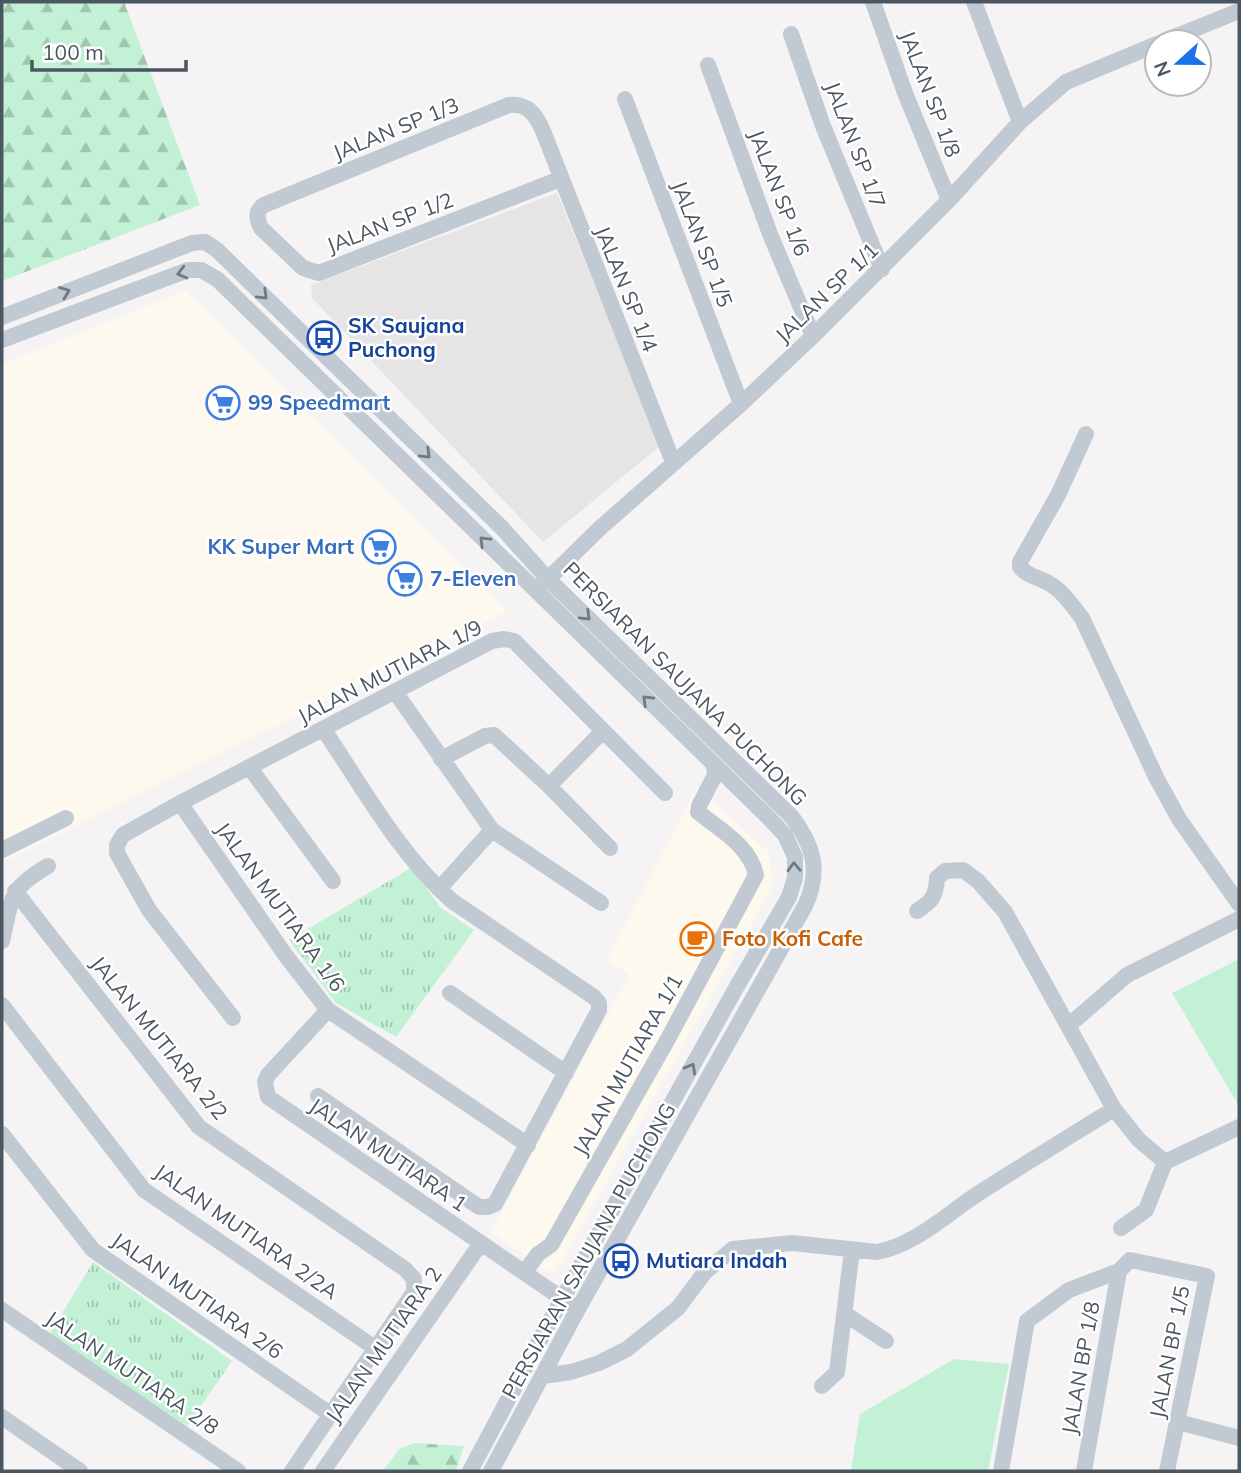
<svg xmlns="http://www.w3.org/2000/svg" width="1241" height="1473" font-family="Mulish,sans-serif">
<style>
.commercial{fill:#fdf9ef}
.education{fill:#e6e4e5}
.grass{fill:#c3f1d5}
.forest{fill:url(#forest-firs)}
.park{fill:url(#park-tufts)}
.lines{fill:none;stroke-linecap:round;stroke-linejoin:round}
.minor{stroke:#c1cad2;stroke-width:16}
.oneway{stroke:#6e7983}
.labels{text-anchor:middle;stroke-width:5;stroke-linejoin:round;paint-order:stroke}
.street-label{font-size:21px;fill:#4a5661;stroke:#fff}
.transit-label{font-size:21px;font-weight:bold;fill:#164399;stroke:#fff;text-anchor:start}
.shop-label{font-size:21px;font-weight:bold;fill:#366cbe;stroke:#fff;text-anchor:start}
.food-label{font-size:21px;font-weight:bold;fill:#c56008;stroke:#fff;text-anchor:start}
</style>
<defs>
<pattern id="forest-firs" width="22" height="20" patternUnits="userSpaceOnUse" patternTransform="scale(1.75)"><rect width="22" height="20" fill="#c3f1d5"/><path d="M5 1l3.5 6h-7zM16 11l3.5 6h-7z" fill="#a0c6b0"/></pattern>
<pattern id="park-tufts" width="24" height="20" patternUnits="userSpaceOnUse" patternTransform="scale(1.75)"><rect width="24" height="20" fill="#c3f1d5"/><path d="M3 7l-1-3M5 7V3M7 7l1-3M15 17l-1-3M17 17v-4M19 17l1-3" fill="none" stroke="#a0c6b0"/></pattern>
</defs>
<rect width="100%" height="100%" fill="#f5f3f3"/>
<!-- commercial -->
<path class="commercial" d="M185 291 507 611 13 857 2 860V364Z
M697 786 769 853 773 886 554 1275 491 1232 629 975 607 960Z"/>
<!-- education -->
<path class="education" d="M557 193 660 446 543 542 312 298 311 285Z"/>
<!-- grass -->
<path class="grass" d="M1239 959V1106L1172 993Z
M954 1359 1009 1364 988 1471H851L860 1414Z"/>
<!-- forest -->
<path class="forest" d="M2 2H124L200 205 2 281Z
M414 1443 464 1446 456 1471H383L399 1449Z"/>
<!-- park -->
<path class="park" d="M411 868 441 908 474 930 396 1037 336 1003 289 940Z
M93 1262 232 1361 187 1426 49 1335Z"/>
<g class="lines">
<!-- minor -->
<path class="minor" d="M873 2 905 93 949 200
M974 2 1020 122
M791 34 823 126 882 269
M1162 42 1239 11
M708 65 770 234 813 336
M625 99 741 404
M560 179 319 273 303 268 261 228C257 220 255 211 264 205L509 105C528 103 536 115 543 131L673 462
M2 317 192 243 205 242 217 250 502 528 547 578 792 817C814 847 821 871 805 906L578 1309 491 1471
M2 340 188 270H201L217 279 770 819 785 835 795 857V878L789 897 736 988 550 1321 470 1471
M1086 434 1058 495 1020 562V567C1028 577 1039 577 1050 584 1063 591 1073 607 1082 618L1156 777 1179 819 1239 904
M542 585 599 529 741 404 813 336 949 200 1020 122 1066 82 1157 44
M396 693 492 830 601 903
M441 759 485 736 494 735 549 786 610 848
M250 768 333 881
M549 786 603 731
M180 803 286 956 328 1010 528 1145
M2 850 66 818
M439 889 492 830
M15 891 199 1127 405 1269 414 1279V1292L292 1471
M917 911C932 901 936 897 937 878L945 871 963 870 978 881 1005 912 1114 1109
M2 941C12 899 8 889 48 866
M450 993 566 1073
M2 1005 144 1190 375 1348
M328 1010 268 1075 265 1082 268 1097 570 1304
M233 1018 149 910 117 853V845L123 835 180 803 492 641 504 639 514 641 665 793
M1068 1026 1127 975 1239 919
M318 1096 479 1207H488L495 1204 599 1010V1003L594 997 452 901C399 854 363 788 324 730
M2 1134 93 1250 330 1414
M1121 1228 1146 1210 1165 1162
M525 1272 538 1254 551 1245 669 1037 756 875C750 846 720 830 698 812L699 806 715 775 714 765
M2 1310 238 1471
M845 1314 886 1341
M543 1376 571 1372 599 1363 627 1349 678 1308 705 1272 733 1249 792 1243 877 1252C916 1245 949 1212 982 1191 1026 1163 1070 1136 1114 1109L1139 1140 1165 1162 1239 1127
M822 1386 837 1372 852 1250
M2 1417 80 1471
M1178 1422 1239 1438
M323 1471 481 1243
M1001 1471 1027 1321 1069 1290 1119 1271 1130 1260 1207 1276 1167 1471
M1084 1471 1119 1271"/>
</g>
<!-- one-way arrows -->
<defs><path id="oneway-chevron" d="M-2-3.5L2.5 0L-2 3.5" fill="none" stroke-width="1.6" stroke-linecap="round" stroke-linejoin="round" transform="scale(1.75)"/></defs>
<g class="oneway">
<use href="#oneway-chevron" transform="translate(182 273) rotate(165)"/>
<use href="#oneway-chevron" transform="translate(65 292) rotate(-21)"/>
<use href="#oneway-chevron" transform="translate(263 295) rotate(44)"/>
<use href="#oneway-chevron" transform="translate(426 454) rotate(44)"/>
<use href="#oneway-chevron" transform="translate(484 541) rotate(-135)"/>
<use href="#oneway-chevron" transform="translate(586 616) rotate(44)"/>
<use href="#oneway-chevron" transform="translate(647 700) rotate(-136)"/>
<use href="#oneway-chevron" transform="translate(794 867) rotate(-92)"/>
<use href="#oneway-chevron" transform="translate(691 1068) rotate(-61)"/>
</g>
<!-- icons -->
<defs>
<symbol id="bus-ring" viewBox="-11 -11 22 22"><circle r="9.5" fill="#fff" stroke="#1a4fb4" stroke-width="1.5"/><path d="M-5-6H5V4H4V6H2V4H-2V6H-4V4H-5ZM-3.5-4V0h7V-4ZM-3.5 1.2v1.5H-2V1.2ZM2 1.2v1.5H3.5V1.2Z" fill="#1a4fb4"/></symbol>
<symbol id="supermarket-ring" viewBox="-11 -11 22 22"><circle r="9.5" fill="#fff" stroke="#3f7fe0" stroke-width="1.5"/><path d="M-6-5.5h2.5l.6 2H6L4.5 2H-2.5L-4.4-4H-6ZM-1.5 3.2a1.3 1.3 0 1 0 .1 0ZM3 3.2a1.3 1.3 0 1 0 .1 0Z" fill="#3f7fe0"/></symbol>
<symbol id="cafe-ring" viewBox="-11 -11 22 22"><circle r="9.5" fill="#fff" stroke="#e8710a" stroke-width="1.5"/><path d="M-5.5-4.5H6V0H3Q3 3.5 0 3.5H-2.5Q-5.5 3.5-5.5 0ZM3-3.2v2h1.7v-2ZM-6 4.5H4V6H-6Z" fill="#e8710a"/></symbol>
</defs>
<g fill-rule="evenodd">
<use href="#bus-ring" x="305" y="319" width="38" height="38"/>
<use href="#supermarket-ring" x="204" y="384" width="38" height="38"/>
<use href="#supermarket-ring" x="360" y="528" width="38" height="38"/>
<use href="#supermarket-ring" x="386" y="560" width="38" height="38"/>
<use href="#cafe-ring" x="678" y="920" width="38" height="38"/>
<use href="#bus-ring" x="602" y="1242" width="38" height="38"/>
</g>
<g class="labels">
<!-- street labels -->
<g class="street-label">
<text transform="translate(930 94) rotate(69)" y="7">JALAN SP 1/8</text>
<text transform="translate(396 129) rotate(-22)" y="7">JALAN SP 1/3</text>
<text transform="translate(855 145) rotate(69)" y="7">JALAN SP 1/7</text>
<text transform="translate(779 193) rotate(69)" y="7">JALAN SP 1/6</text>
<text transform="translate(390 223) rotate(-21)" y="7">JALAN SP 1/2</text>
<text transform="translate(702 244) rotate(69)" y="7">JALAN SP 1/5</text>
<text transform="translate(626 289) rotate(68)" y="7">JALAN SP 1/4</text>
<text transform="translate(827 293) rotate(-44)" y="7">JALAN SP 1/1</text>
<text transform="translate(390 672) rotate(-27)" y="7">JALAN MUTIARA 1/9</text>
<text transform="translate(685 684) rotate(45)" y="7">PERSIARAN SAUJANA PUCHONG</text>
<text transform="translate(280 907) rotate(54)" y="7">JALAN MUTIARA 1/6</text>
<text transform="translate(159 1038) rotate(51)" y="7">JALAN MUTIARA 2/2</text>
<text transform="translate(628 1065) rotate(-61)" y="7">JALAN MUTIARA 1/1</text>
<text transform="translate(388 1155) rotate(34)" y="7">JALAN MUTIARA 1</text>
<text transform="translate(246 1232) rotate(35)" y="7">JALAN MUTIARA 2/2A</text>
<text transform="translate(589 1251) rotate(-61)" y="7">PERSIARAN SAUJANA PUCHONG</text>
<text transform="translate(197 1296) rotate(35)" y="7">JALAN MUTIARA 2/6</text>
<text transform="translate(384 1345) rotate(-55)" y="7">JALAN MUTIARA 2</text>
<text transform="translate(1170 1352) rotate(-79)" y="7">JALAN BP 1/5</text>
<text transform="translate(1081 1368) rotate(-80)" y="7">JALAN BP 1/8</text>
<text transform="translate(132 1373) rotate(34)" y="7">JALAN MUTIARA 2/8</text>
</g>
<!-- transit labels -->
<g class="transit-label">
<text x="348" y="333">SK Saujana<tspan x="348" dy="24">Puchong</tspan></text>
<text x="646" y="1268">Mutiara Indah</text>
</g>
<!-- shop labels -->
<g class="shop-label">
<text x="248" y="410">99 Speedmart</text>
<text x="354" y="554" text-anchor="end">KK Super Mart</text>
<text x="430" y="586">7-Eleven</text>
</g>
<!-- food labels -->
<g class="food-label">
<text x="722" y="946">Foto Kofi Cafe</text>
</g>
</g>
<!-- border -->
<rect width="1241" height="1473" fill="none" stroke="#4a5661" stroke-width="7"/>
<!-- north arrow -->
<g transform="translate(1178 63) rotate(249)"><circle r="33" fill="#ffffff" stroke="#b7bbc0" stroke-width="2"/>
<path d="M0-5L12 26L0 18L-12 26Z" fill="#1a73e8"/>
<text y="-10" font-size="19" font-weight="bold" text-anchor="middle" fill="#4a5661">N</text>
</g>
<!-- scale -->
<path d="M32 60v10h154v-10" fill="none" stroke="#4a5661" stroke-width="3.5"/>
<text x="42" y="60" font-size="21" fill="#4a5661" stroke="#ffffff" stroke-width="5" paint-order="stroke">100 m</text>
</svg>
